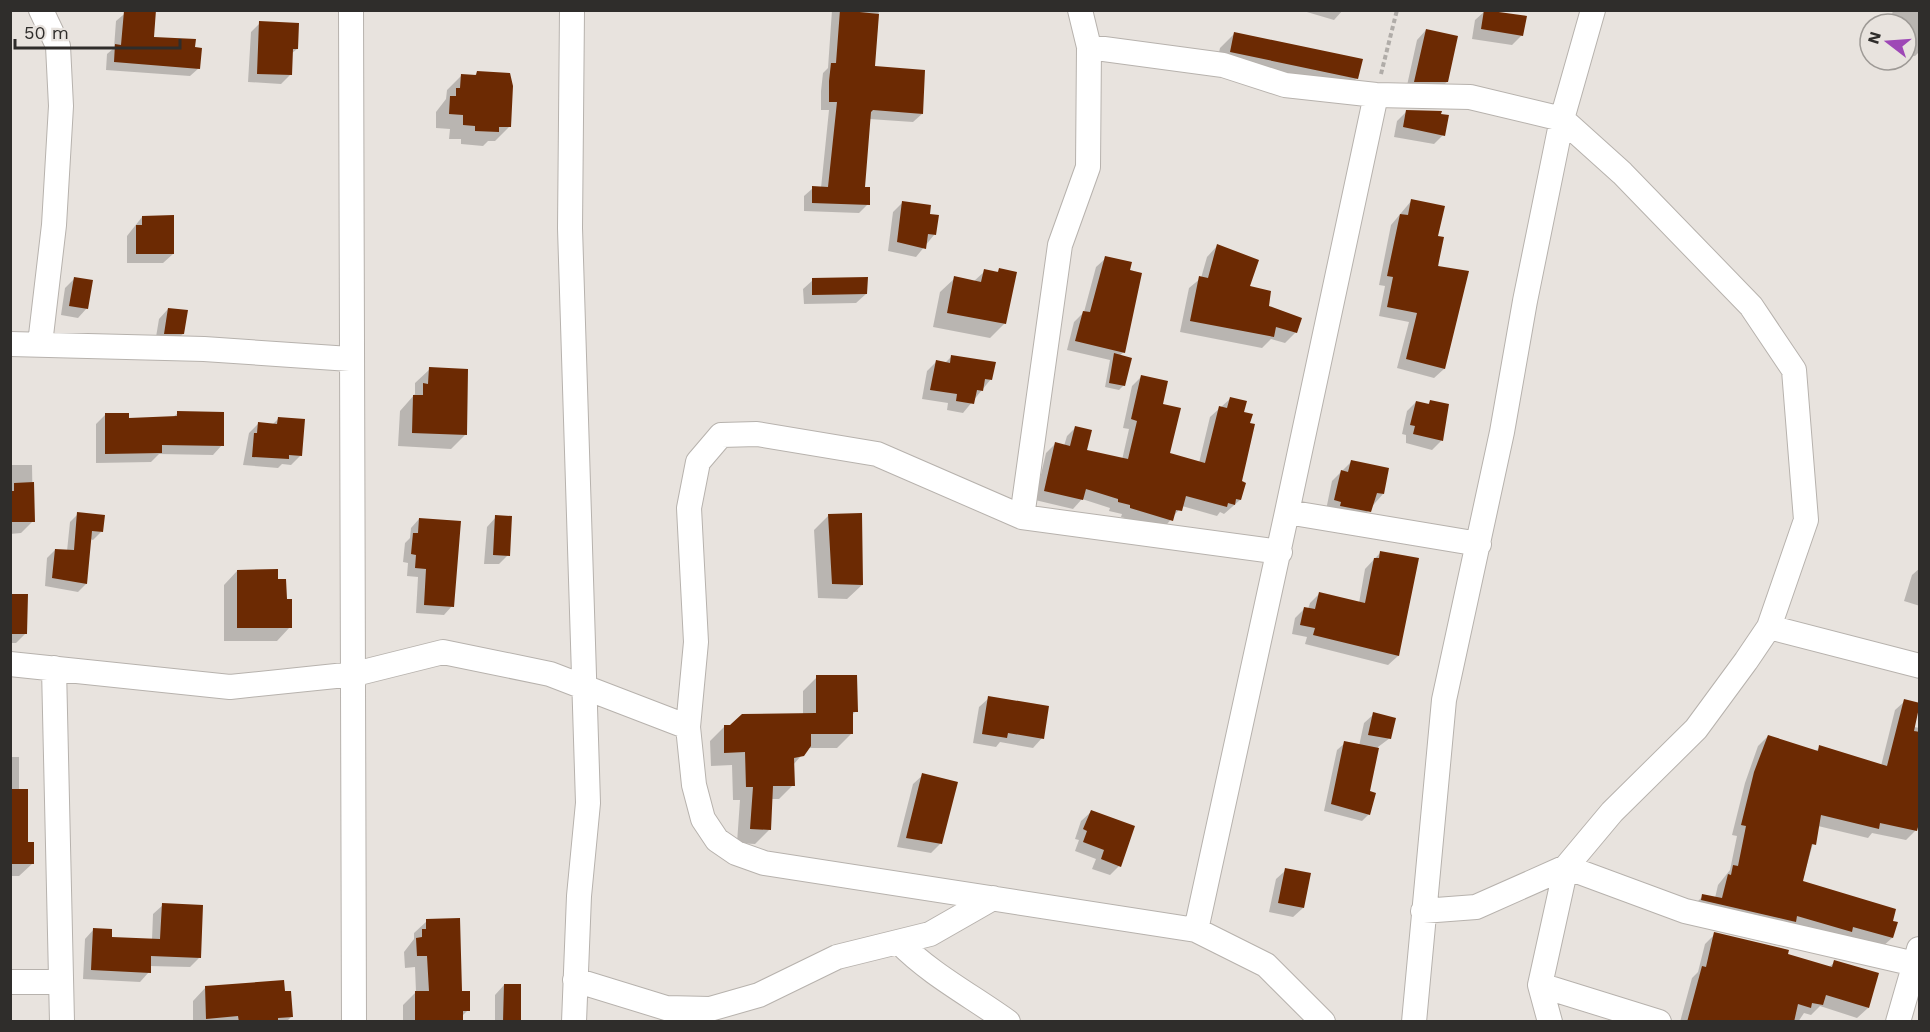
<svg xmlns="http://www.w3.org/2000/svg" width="1930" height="1032" font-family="'Work Sans',sans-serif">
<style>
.shadow{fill:#0003}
.building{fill:#6c2a03}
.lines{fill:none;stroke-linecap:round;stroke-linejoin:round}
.street-casing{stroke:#b7b2ad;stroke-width:26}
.path{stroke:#b0aca8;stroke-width:4;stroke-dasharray:4.5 3;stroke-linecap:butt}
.street{stroke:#fff;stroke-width:24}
</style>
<rect width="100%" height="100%" fill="#e8e3de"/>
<!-- shadow -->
<path class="shadow" d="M129 10H154L152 38 193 49 199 68 190 76 106 70 107 54 114 48 116 21Z
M832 10H879L874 68 922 114 913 122 869 119 864 189 868 204 859 213 804 211V196L813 188H821L829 110H821V91L823 73 828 68Z
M1300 10H1343L1334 20Z
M1893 10H1920V51L1915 56 1906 55V24H1890Z
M1485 11 1522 35 1512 45 1472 39 1475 20Z
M260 23 297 49 291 54V74L281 84 248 82 251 32Z
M1426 30 1447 82 1437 91 1406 90 1417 40Z
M1234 34 1357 78 1343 92 1216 66 1220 48Z
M477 73 509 127 495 141H488L483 146 461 144V139H449L450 129 436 128V112L446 99 447 90 461 76H474Z
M1407 111 1443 135 1434 144 1394 137 1397 121Z
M1412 200 1437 237 1444 369 1434 378 1397 368 1409 322 1379 316 1385 286 1379 285 1391 225Z
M903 202 928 215 934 235 916 257 888 251 893 212Z
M142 217 173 254 163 263H127V236Z
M1217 246 1249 288 1296 332 1285 343 1271 339 1262 348 1180 332 1189 288 1201 278 1207 257Z
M1106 258 1128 271 1124 352 1119 356 1124 385 1119 390 1105 387 1110 360 1067 350 1074 322 1084 312 1096 267Z
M999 270 1005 323 990 338 933 327 940 292 955 278 973 282 985 271 996 273Z
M74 279 87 308 78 318 61 315 65 288Z
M813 280 866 294 856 303 804 304 803 289Z
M168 309 183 334 173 343H155L159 319Z
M952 356 991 379 963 413 947 410 948 403 922 399 927 371 936 362 945 363Z
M430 369 465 435 451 449 398 446 400 411 415 394V383Z
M1141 377 1161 405 1168 454 1199 463 1210 417 1231 398 1248 424 1249 439 1251 440 1240 482V500L1224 514 1220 512 1217 516 1182 506 1163 529 1121 517 1122 514 1109 511 1110 508 1082 499 1073 509 1035 500 1046 453 1055 444 1064 446 1067 436 1076 427 1085 451 1122 460 1129 429 1123 428 1132 386Z
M1416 402 1427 405 1430 402 1447 405 1441 441 1432 450 1406 443V435L1402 434 1407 411Z
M178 413 222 445 213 455 159 454 151 462 96 463V424L105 415 128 419 172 418Z
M279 418 301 455 291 465 282 464 278 468 243 465 249 433 258 424 272 425Z
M1352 461 1383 494 1360 520 1326 510 1332 481Z
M10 465H32L33 521 21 533 10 534Z
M78 514 101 532 93 540 90 539 86 584 78 592 45 586 47 558 55 550 67 551 70 522Z
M829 515 862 585 847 599 818 598 814 530Z
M496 517 508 555 499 564H484L487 527Z
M419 519 452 606 444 615 416 613 418 577 407 576 408 563 403 562 405 543 410 538 411 528Z
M1381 552 1398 656 1388 665 1305 644 1307 637 1292 634 1295 618 1305 608 1308 609 1310 603 1319 594 1359 603 1365 569Z
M1920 568V606L1904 601 1912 575Z
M237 571 277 580 285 601 290 627 277 641H224V585Z
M10 596 26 633 16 643H10Z
M817 677 856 711 851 716V734L837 748H808L793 765V785L779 799H771L769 830 755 844 737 843 740 800H733L732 765 711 766 710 741 724 727 803 714V691Z
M989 698 1042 738 1033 748 1000 742 996 747 973 743 979 707Z
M1905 701 1914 727 1920 728V801L1916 830 1906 840 1872 833 1868 838 1818 826 1802 882 1891 922 1892 938 1882 947 1693 906 1703 896 1715 898 1718 885 1730 870 1737 836 1732 835 1745 783 1758 746 1768 736 1815 752 1820 747 1881 766 1895 710Z
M1374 714 1390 738 1378 747 1368 793 1369 814 1362 821 1324 811 1337 750 1345 743 1359 746 1364 723Z
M10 757H19V791L32 864 19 876H10Z
M923 775 940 844 931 853 897 847 913 784Z
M1091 812 1119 866 1110 875 1092 869 1096 859 1075 851 1079 840 1075 839 1081 821Z
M1286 870 1303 908 1293 917 1269 912 1276 879Z
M163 905 199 958 190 967 149 966V972L140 982 83 979 85 939 94 929 110 939 152 940 153 914Z
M427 921 468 1010 463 1015V1022H403V1005L416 992 415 967 405 968 404 952 414 939V933Z
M1715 934 1829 967 1835 962 1868 1008 1857 1018 1820 1006 1811 1015 1804 1013 1798 1022H1680L1692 978 1698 972 1705 944Z
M504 985 519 1022H495V995Z
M206 987 284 993 292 1016 286 1022H193V1001Z"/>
<!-- building -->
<path class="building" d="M136 10H156L154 37 196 39 195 47 202 48 200 69 114 62 115 44 121 45 124 11Z
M840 10 879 14 875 66 925 70 923 114 873 110 871 112 865 187H870V205L812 203V186L828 187 837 102H829V81L831 63H836Z
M1484 10 1527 16 1523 36 1481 29Z
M259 21 299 23 298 49H293L292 75 257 74Z
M1426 29 1458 36 1448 82H1414Z
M1234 32 1363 59 1358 79 1230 52Z
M477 71 510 73 513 86 511 127H499V132L475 131V126L463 125V115L449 114 450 96H456V88H460L461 74 476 75Z
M1406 110 1442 111 1441 114 1449 115 1445 136 1403 127Z
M1411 199 1445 206 1438 236 1444 237 1438 266 1469 271 1445 369 1406 359 1417 313 1387 307 1393 277 1387 276 1400 214 1408 215Z
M902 201 931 205 930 214 939 215 936 235 928 234 926 249 897 242Z
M174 215V254H136V225H142V216Z
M1217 244 1259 260 1250 286 1271 291 1269 306 1302 318 1297 333 1276 327 1274 337 1190 321 1199 276 1208 278Z
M1105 256 1132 262 1130 270 1142 273 1125 353 1075 341 1083 311 1090 312Z
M999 268 1017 272 1006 324 947 313 954 276 981 282 984 269 998 272Z
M74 277 93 280 88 309 69 306Z
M868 277 867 294 812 295V278Z
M168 308 188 310 184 334H164Z
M1114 353 1132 358 1125 386 1109 383Z
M951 355 996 362 992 380 985 379 983 391 977 390 974 404 956 401 957 394 930 390 936 360 950 363Z
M429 367 468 369 467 435 412 433 413 395H423V383L428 384Z
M1141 375 1168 381 1163 404 1181 408 1170 453 1205 463 1219 406 1227 408 1230 397 1247 401 1244 412 1253 414 1250 423 1255 424 1242 481 1246 483 1241 500 1236 499 1235 505 1228 503 1227 507 1186 496 1182 511 1176 510 1173 521 1130 508V505L1118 502V499L1086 489 1083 500 1044 491 1055 442 1070 446 1075 426 1092 430 1087 450 1128 459 1137 421 1131 419Z
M1430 400 1449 404 1443 441 1413 434 1415 426 1410 425 1416 401 1429 404Z
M177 411 224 412V446L162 445V453L105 454V413H129V418L177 416Z
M278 417 305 419 302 456 289 455V459L252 457 254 433H257L258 422 277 424Z
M1351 460 1389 468 1384 494 1377 493 1371 512 1340 506 1341 502 1334 500 1341 470 1348 472Z
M34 482 35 522H10V491H14V483Z
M77 512 105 515 103 532 92 531 87 584 52 578 55 549 74 550Z
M862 513 863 585 832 584 828 514Z
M495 515 512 516 510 556 493 555Z
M419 518 461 521 454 607 424 605 426 569 415 568 416 555 411 554 413 533H418Z
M1380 551 1419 558 1399 656 1313 635 1315 628 1300 625 1304 607 1315 609 1319 592 1365 603 1374 558H1379Z
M278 569V579H286L287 599H292V628H237V570Z
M10 594H28L27 634H10Z
M816 675H857L858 712H853V734H811V746L804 756 794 758 795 786H773L771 830 750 829 753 787H746L745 752 724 753V725H730L742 714 816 713Z
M988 696 1049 706 1044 739 1008 733 1007 738 982 734Z
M1904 699 1920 703 1914 731 1920 732V819L1917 831 1880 823 1879 829 1821 815 1816 845 1812 844 1803 881 1896 909 1893 921 1898 922 1893 938 1853 927 1852 932 1797 916 1796 922 1701 900 1702 894 1722 898 1728 874 1731 875 1733 865 1738 866 1746 826 1741 825 1754 772 1768 735 1818 751 1819 745 1887 766Z
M1373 712 1396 718 1391 739 1368 735Z
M1344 741 1379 748 1370 791 1376 793 1370 815 1331 804Z
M922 773 958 782 942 844 906 838Z
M10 789H28V842H34V864H10Z
M1091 810 1135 826 1121 867 1101 859 1104 850 1083 842 1087 831 1083 829Z
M1285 868 1311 873 1304 908 1278 903Z
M162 903 203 905 201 958 151 956V973L91 970 93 928 112 929V937L160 939Z
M460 918 462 991H470V1011H463V1022H415V991H429L427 956H417L416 938 422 937V929H426V919Z
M1714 932 1789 950 1788 954 1832 967 1834 960 1879 973 1869 1008 1826 995 1823 1005 1812 1003 1811 1008 1798 1004 1794 1022H1687L1702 966 1706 967Z
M284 980 285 991H291L293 1017 278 1018V1022H239L238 1016 206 1019 205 986Z
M504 984H521V1022H503Z"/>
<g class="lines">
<defs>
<path id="street" d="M351 10 354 1022
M572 10 570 228 588 803 579 896 574 1022
M1089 47 1223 65 1285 85 1376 95 1470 97 1562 119 1622 173 1751 306 1794 370 1806 520 1769 627 1746 661 1696 729 1612 812 1566 867 1476 907 1423 911
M10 344 204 349 350 359
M40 344 54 225 61 106 58 46 41 10
M1287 512 1376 95
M1022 517 1060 245 1088 167 1089 47 1080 10
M1280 552 1022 517 877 454 757 434 721 435 698 462 689 508 696 642 688 727 694 785 703 819 717 840 736 853 764 863 1196 930 1266 965 1323 1022
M1769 627 1920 666
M10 664 230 687 355 674 443 652 550 674 688 727
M54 668 62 1022
M1196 930 1287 512 1479 544
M899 942C930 974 972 996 1008 1022
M575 980 666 1008 710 1009 759 995 837 957 930 934 993 898
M10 982H59
M1540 985 1550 1022
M1414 1022 1444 700 1502 432 1525 301 1562 119 1593 10
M1659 1022 1540 985 1566 867 1685 911 1915 964
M1898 1022 1919 949"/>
</defs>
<!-- street casing -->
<use href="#street" class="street-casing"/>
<!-- path -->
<path class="path" d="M1381 74 1397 10"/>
<!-- street -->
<use href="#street" class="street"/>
</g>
<!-- border -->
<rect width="1930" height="1032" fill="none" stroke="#2f2d2b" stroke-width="24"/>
<!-- north arrow -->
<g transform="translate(1888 42) rotate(287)"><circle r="28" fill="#e8e3de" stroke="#9e9a96" stroke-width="1.5"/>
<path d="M0-4.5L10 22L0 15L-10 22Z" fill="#9e48b6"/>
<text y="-9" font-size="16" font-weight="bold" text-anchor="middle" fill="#2f2d2b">N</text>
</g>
<!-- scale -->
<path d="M15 39v9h165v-9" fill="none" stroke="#2f2d2b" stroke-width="3"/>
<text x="24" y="39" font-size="18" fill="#2f2d2b" stroke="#e8e3de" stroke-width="4.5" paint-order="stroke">50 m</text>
</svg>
